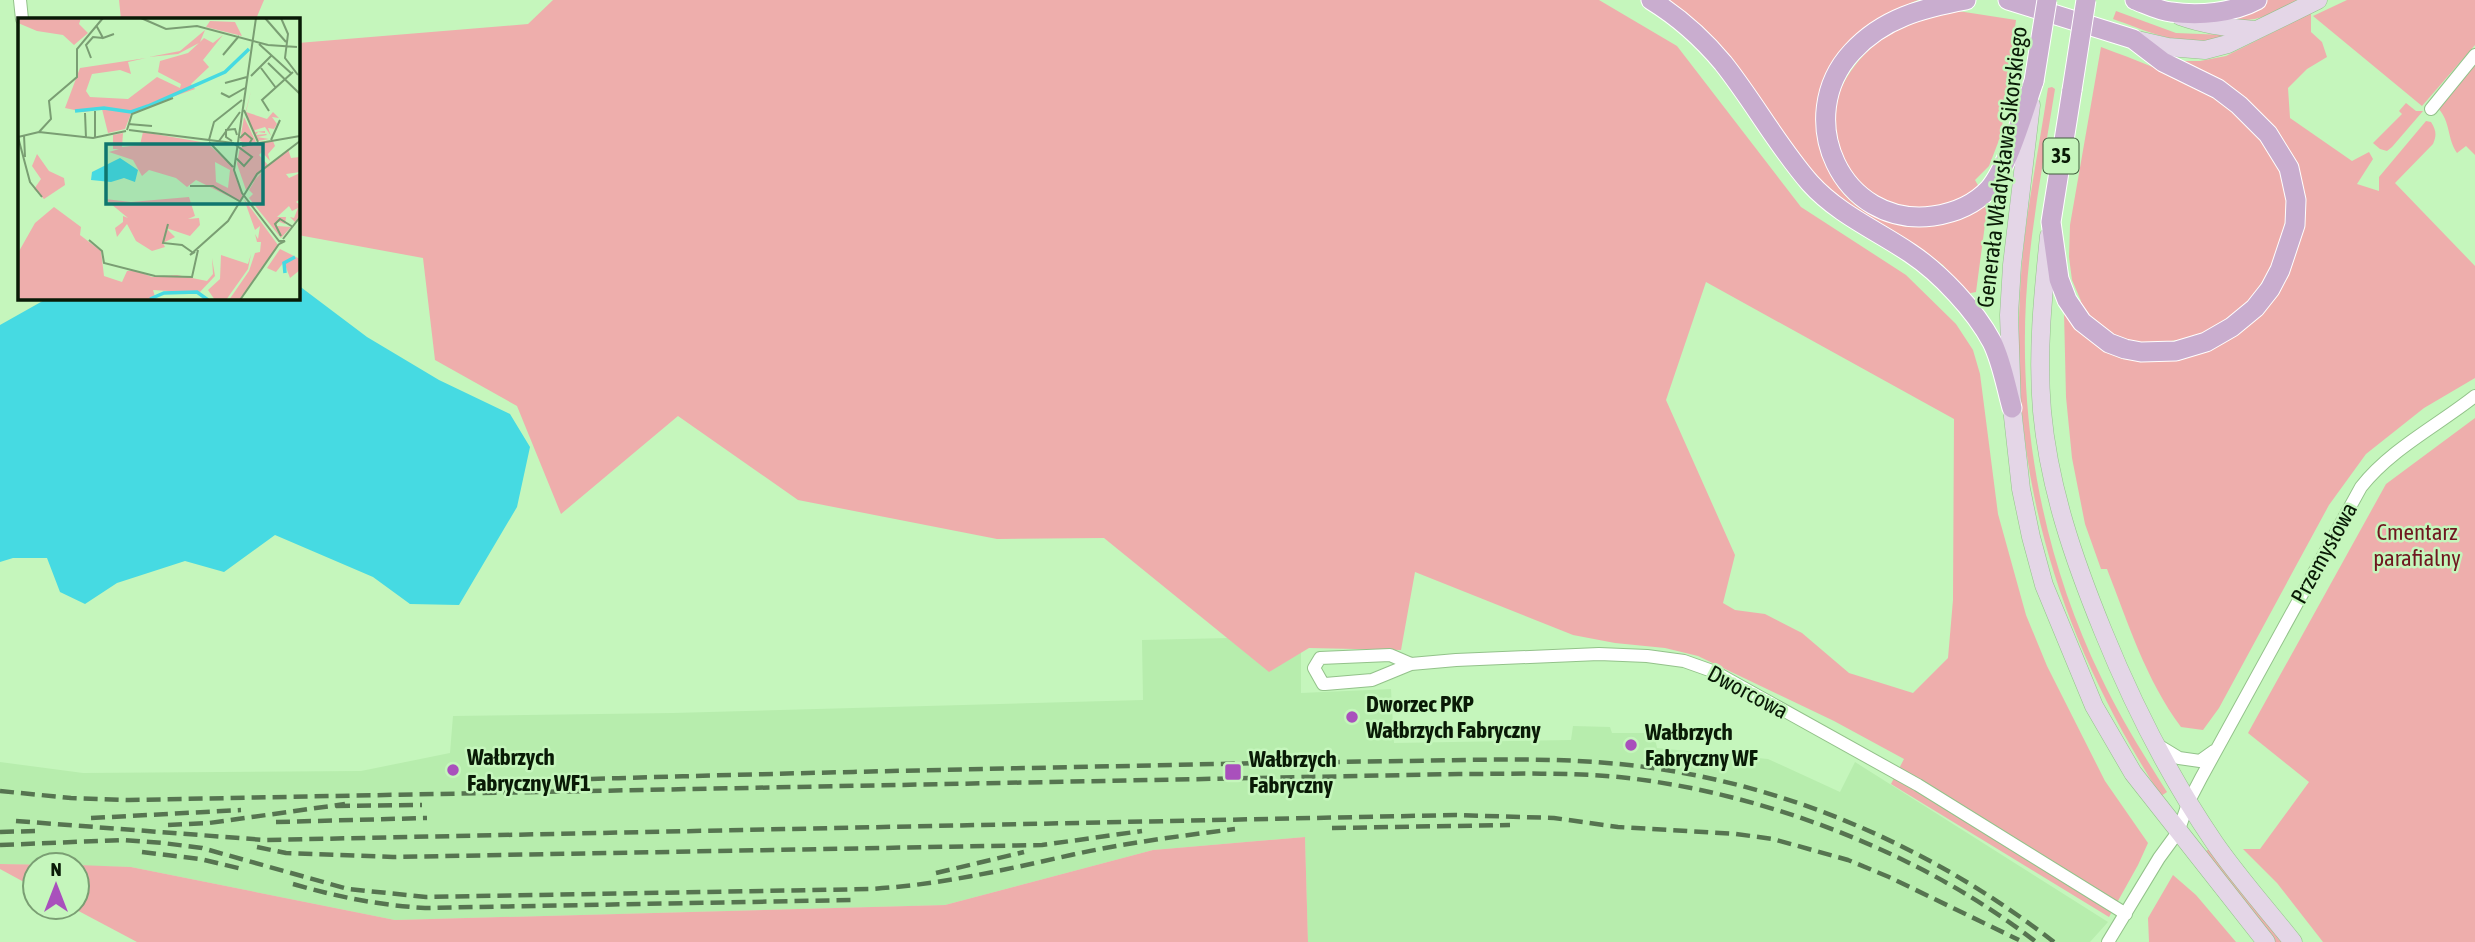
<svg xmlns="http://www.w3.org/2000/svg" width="2475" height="942" font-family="'Asap Condensed',sans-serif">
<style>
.built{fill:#b7edad}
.green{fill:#eeaeac;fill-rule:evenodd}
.water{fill:#46dae2}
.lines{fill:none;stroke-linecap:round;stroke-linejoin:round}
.street-casing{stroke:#93c28a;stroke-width:14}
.secondary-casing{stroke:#93c28a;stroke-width:19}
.primary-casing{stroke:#fff;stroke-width:21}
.street{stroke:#fff;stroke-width:12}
.secondary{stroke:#e4d6e7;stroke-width:18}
.primary{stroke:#c9adcf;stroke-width:19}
.rail{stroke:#567450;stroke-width:4.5;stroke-dasharray:14 7;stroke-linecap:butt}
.primary-bridge-casing{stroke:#fff;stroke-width:21;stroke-linecap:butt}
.primary-bridge{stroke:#c9adcf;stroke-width:19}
.poi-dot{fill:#a950bc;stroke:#c5f6bc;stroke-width:2.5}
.labels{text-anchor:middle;stroke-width:5;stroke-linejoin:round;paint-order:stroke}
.shield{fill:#c5f6bc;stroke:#415c3d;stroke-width:2}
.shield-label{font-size:21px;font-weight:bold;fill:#091a06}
.street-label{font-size:23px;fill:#091a06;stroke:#c5f6bc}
.park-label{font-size:23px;fill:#6f1720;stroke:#c5f6bc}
.poi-label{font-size:23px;font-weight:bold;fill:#091a06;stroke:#c5f6bc;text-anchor:start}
.inset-river{fill:none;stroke:#46dae2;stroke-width:3.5}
.inset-road{fill:none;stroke:#7a9e73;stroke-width:2}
.view{fill:#0f766e;fill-opacity:0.15;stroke:#0f766e;stroke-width:3.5}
.inset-edge{fill:none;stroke:#091a06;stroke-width:3.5}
</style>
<rect width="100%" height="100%" fill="#c5f6bc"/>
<!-- built -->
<path class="built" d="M1273 637 1301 646V693L1391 689 1394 743 1571 740 1573 726 1610 727 1612 733H1654L1657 748 1768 759 1840 792 1855 762 2108 922 2090 942H1308L1305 837 1153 850 945 905 395 920 131 867 0 864V762L83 773 361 771 450 753 453 716 673 713 1143 700 1142 640Z"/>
<!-- green -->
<path class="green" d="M119 0H264L256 19H121Z
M553 0H1599L1677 46 1801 207 1906 275 1956 324 1973 350 1980 374 1998 514 2026 615 2047 666 2105 781 2148 843 2138 865 2109 917 1891 784 1904 759 1834 721 1698 656 1665 648 1615 643 1573 635 1415 572 1401 650 1309 648 1269 672 1104 538 997 539 798 500 678 416 561 514 517 406 435 360 423 258 298 235V43L528 24ZM1706 282 1954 419 1953 600 1948 658 1913 693 1849 673 1802 633 1765 614 1735 610 1723 603 1735 555 1666 400Z
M1662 0H1918C1891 11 1884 21 1864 42 1847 59 1823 76 1818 101 1810 136 1828 186 1858 207 1880 223 1913 229 1940 225 1957 222 1973 210 1988 202L1976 292 1966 294 1943 265 1917 247 1869 221 1805 170Z
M2266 0H2300C2272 13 2257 25 2225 18Z
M2347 0H2475V45L2422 106 2313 16Z
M1958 11 2016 20 2001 135 1989 166 1975 180 1979 187C1971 192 1961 201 1952 204 1930 213 1915 210 1894 203 1888 201 1880 200 1874 196 1843 177 1826 133 1838 97 1849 63 1883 32 1916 19 1928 14 1945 13 1958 11Z
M2116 11 2176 33 2225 35 2227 38C2187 50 2150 32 2113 19Z
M2311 13V32L2322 42 2327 57 2307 69 2288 88 2290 118 2352 161 2369 152 2373 159 2357 184 2379 191V177L2426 121 2431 122C2436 130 2437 135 2433 144L2395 183 2475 266V378L2424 408 2366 454 2329 505 2219 708 2203 730 2181 727C2146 680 2128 623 2107 569H2101L2085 524 2072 458 2066 397 2064 312C2093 350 2107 349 2151 361L2271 299 2298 171 2181 61H2200L2226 56Z
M2101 47C2136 60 2171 73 2204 91 2211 95 2220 98 2227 104 2255 126 2282 158 2287 195 2289 211 2284 227 2280 242 2262 300 2221 340 2159 342 2139 343 2119 342 2103 330 2093 322 2085 312 2077 303L2081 301 2072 280 2069 257 2070 225Z
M2475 64V155L2466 146 2457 153C2447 139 2451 122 2438 108Z
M2052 87 2055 89C2044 159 2030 229 2026 300 2019 429 2044 560 2101 677 2120 717 2143 754 2167 792L2161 796C2060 638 2010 481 2020 293 2023 224 2038 156 2048 88Z
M2406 103 2416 111H2423L2392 147 2387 151 2380 149 2373 143 2402 114 2399 111Z
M2475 418V942H2323L2277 883 2243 849H2260L2309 782 2248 733 2386 484Z
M1305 837 1308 942H137L71 907H77V865L131 867 395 920 945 905 1153 850Z
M2209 849 2283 942H2273L2203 853Z
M0 864 61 865H35V888L0 869Z
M2173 875 2196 895 2236 942H2149L2148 918Z"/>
<!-- water -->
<path class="water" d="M298 285 367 337 439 380 510 414 530 447 517 507 459 605 410 604 373 577 275 535 224 572 185 561 117 583 85 604 60 592 47 558H13L0 562V325L48 298H298Z"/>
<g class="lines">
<defs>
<path id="street" d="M20 0 22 19
M2431 109 2475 55
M1411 664 1372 680 1325 684H1323L1314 668 1320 658 1390 655 1411 664 1456 660 1599 654 1647 656 1684 661 1715 672 1918 785 2126 914
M2156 744 2179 758 2200 761 2214 751
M2108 942 2159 858 2178 832 2189 801 2201 778 2361 487C2391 449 2437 426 2475 396"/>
<path id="secondary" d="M2180 16C2205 25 2228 28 2255 30
M2133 39 2168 47 2205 50 2228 44 2318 0
M2031 105 2012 265 2009 315 2012 408 2021 489 2031 537 2044 585 2094 706 2133 773 2266 942
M2049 236C2043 295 2037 352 2042 411 2049 488 2074 560 2103 631 2133 705 2169 776 2214 842 2238 877 2267 909 2293 942"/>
<path id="primary" d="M1651 0C1677 16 1703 39 1723 63 1754 102 1777 145 1810 183 1838 214 1876 230 1910 253 1940 273 1975 310 1992 342 2002 362 2006 387 2012 408
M1966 0C1923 8 1883 18 1852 52 1792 117 1841 228 1933 216 1954 213 1974 205 1989 189 2008 167 2024 110 2034 81
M2008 0 2133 39 2163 62 2218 89 2239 105 2268 134 2289 168 2296 200 2295 225 2280 270 2270 289 2255 308 2232 327 2206 342 2176 351 2141 352 2125 349 2109 343 2082 322 2067 300 2059 279 2051 222 2072 90
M2135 0C2146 4 2159 11 2171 12 2199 16 2233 13 2257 0"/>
</defs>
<!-- street casing -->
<use href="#street" class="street-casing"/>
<!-- secondary casing -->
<use href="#secondary" class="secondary-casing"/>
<!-- primary casing -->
<use href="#primary" class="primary-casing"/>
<!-- street -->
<use href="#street" class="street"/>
<!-- secondary -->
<use href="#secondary" class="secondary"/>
<!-- primary -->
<use href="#primary" class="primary"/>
<!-- rail -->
<path class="rail" d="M591 779C785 773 979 769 1173 765 1251 763 1329 762 1407 761 1478 760 1549 757 1619 764 1777 779 1929 845 2054 942
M0 791 71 798 129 800 1459 774C1512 774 1566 772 1619 777 1763 792 1922 853 2036 942
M336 806 422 805
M91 818 241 810
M16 821 265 840 1455 815 1554 818 1618 827 1736 834 1773 839 1848 860 1889 877 2019 940
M276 822 427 818
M168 825 209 823 345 804
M1332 828 1510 825
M0 832 35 831
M0 845 123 840 163 843 202 848 348 889 426 897 870 889C939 885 1004 870 1071 855 1125 843 1180 836 1235 829
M257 847 286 853 393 857 1042 845 1142 831
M142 852 200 859 242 869
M936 873 1024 852
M293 884C339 897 377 905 425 908L853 900"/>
<defs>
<path id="primary-bridge" d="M2034 81 2047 0
M2072 90 2086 0"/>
</defs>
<!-- primary-bridge casing -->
<use href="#primary-bridge" class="primary-bridge-casing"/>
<!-- primary-bridge -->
<use href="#primary-bridge" class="primary-bridge"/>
</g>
<!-- markers -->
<g class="poi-dot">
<circle cx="1352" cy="717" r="7"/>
<circle cx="1631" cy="745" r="7"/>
<circle cx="453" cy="770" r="7"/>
<rect x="1224" y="763" width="18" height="18" rx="3.5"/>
</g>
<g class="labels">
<!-- shield labels -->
<rect class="shield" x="2043.5" y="138.5" width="35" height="35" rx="5"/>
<g class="shield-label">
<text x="2061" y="163">35</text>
</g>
<!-- street labels -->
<g class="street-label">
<text transform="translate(2002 167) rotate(-83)" y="8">Generała Władysława Sikorskiego</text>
<text transform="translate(2324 553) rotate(-61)" y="8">Przemysłowa</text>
<text transform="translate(1748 692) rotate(28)" y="8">Dworcowa</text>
</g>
<!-- park labels -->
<g class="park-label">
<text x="2417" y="540">Cmentarz<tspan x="2417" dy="26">parafialny</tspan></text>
</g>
<!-- poi labels -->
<g class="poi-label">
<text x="1366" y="712">Dworzec PKP<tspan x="1366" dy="26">Wałbrzych Fabryczny</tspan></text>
<text x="1645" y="740">Wałbrzych<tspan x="1645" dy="26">Fabryczny WF</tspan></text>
<text x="467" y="765">Wałbrzych<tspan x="467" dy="26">Fabryczny WF1</tspan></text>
<text x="1249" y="767">Wałbrzych<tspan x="1249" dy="26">Fabryczny</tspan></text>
</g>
</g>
<!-- overview -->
<g transform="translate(18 18)">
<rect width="282" height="282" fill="#c5f6bc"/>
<path d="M0 0H63L61 6 70 15 56 27 45 17 19 13 0 5ZM192 3 217 4 224 18 188 9ZM187 12 182 24 186 20 195 25 205 17 185 42 191 49 173 66 177 71 114 93 107 111 90 115 84 91 66 94 47 90 62 50 128 40 110 44 113 56 102 52 74 56 68 73 72 79 110 81 139 59 162 70 163 66 140 54 142 43 170 35 181 25 160 36 131 39 162 33ZM233 73 228 94 249 101 255 94 261 100 254 99 259 106 256 111 250 110 253 118 247 109 237 112V114L247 113V115L240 114 238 117 248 116 249 117 239 119 251 121 240 123 227 96ZM226 99 238 124 255 123 257 128 250 136 252 143 244 134 241 137 250 147 228 172 219 146 222 129 233 127 222 123ZM125 114 189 125 214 148 225 179 222 184 178 162 169 169 158 160 131 152 124 158 115 142 91 134 101 131H95V117L105 115 104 129 122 127ZM197 144 212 152 210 170 198 164ZM270 131 273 140 282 139V154L268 156 271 160 282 155V181L278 184 282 187V197L277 204 272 199 276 200 280 190 274 193 271 188 259 199H268L267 206 259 203V208L273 209 263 220 231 180 235 176 231 172 240 157ZM19 136 31 153 46 160 47 167 26 181 16 171 23 161 14 148ZM171 179 177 198 170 201 181 200 182 207 172 218 148 210 157 219 145 225 147 229 134 233 118 223 109 206 99 219 97 210 105 204V198L110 200 87 181 113 184ZM226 181 260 227 221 282H211L231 253 237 235 242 234 243 224H239L237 216 240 221 242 208 237 212ZM36 189 63 209 62 217 83 233 86 258 104 264 109 253 117 252 134 259 159 257 189 263 195 256 194 240 197 258 181 275 135 272 138 282H0V235L17 205ZM262 231 282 241V252L272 260 266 244 258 254 249 250ZM233 236 230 251 208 282H197L190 272 202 261 203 237 230 246Z" fill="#eeaeac" fill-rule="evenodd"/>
<path d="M102 140 120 152 117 164 106 160 93 164 73 162 74 154Z" fill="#46dae2"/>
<path class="inset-river" d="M57 93 86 90 113 94 130 88 207 54 231 31M267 255 266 245 277 239M132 281 146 275 179 274 190 282"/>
<path class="inset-road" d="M123 0 148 11 179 8 250 27M238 0 216 152 224 175 261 223H267L261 226M247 0 268 24M263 0 270 16 267 40 280 57M78 7 85 20 96 16M241 26 274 56M250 27 279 29M205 37 221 18M73 40 68 27 75 19 85 20M250 45 282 76M243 50 258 70M0 52V78M233 58 254 37M207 65 229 59M203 75 211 79 227 70M226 92 240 124M77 93V119M251 93 244 82 275 54M67 95 68 120M110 106 134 108M109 112 114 96 155 80M111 112 215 125 234 139 226 148 218 140M21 114 33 101 31 83 59 59V31L85 0M6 117 7 139M0 119 12 164 24 179M0 119 21 114 75 120 108 113M222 120 227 115 234 121 231 126 222 125M191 122 196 104 224 82M253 122 262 102M201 123 222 94M214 123 208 119V112L217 111 219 117M191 124 215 149M224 128 282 118M172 168H195L223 184M150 206 145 225 164 227 174 234M263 218 257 206 262 201 275 209M265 221 282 199M71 222 84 233 86 245 137 258 174 259 180 232M177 234 172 237 210 203 239 156 282 123M222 282 261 226"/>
<path class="view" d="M88 126H245V186H88Z"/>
<rect width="282" height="282" class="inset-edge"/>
</g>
<!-- north arrow -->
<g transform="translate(56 886)"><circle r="33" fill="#c5f6bc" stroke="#7a9e73" stroke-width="2"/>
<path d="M0-5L12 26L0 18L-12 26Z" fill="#a950bc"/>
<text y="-10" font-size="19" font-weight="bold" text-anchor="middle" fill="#091a06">N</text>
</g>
</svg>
